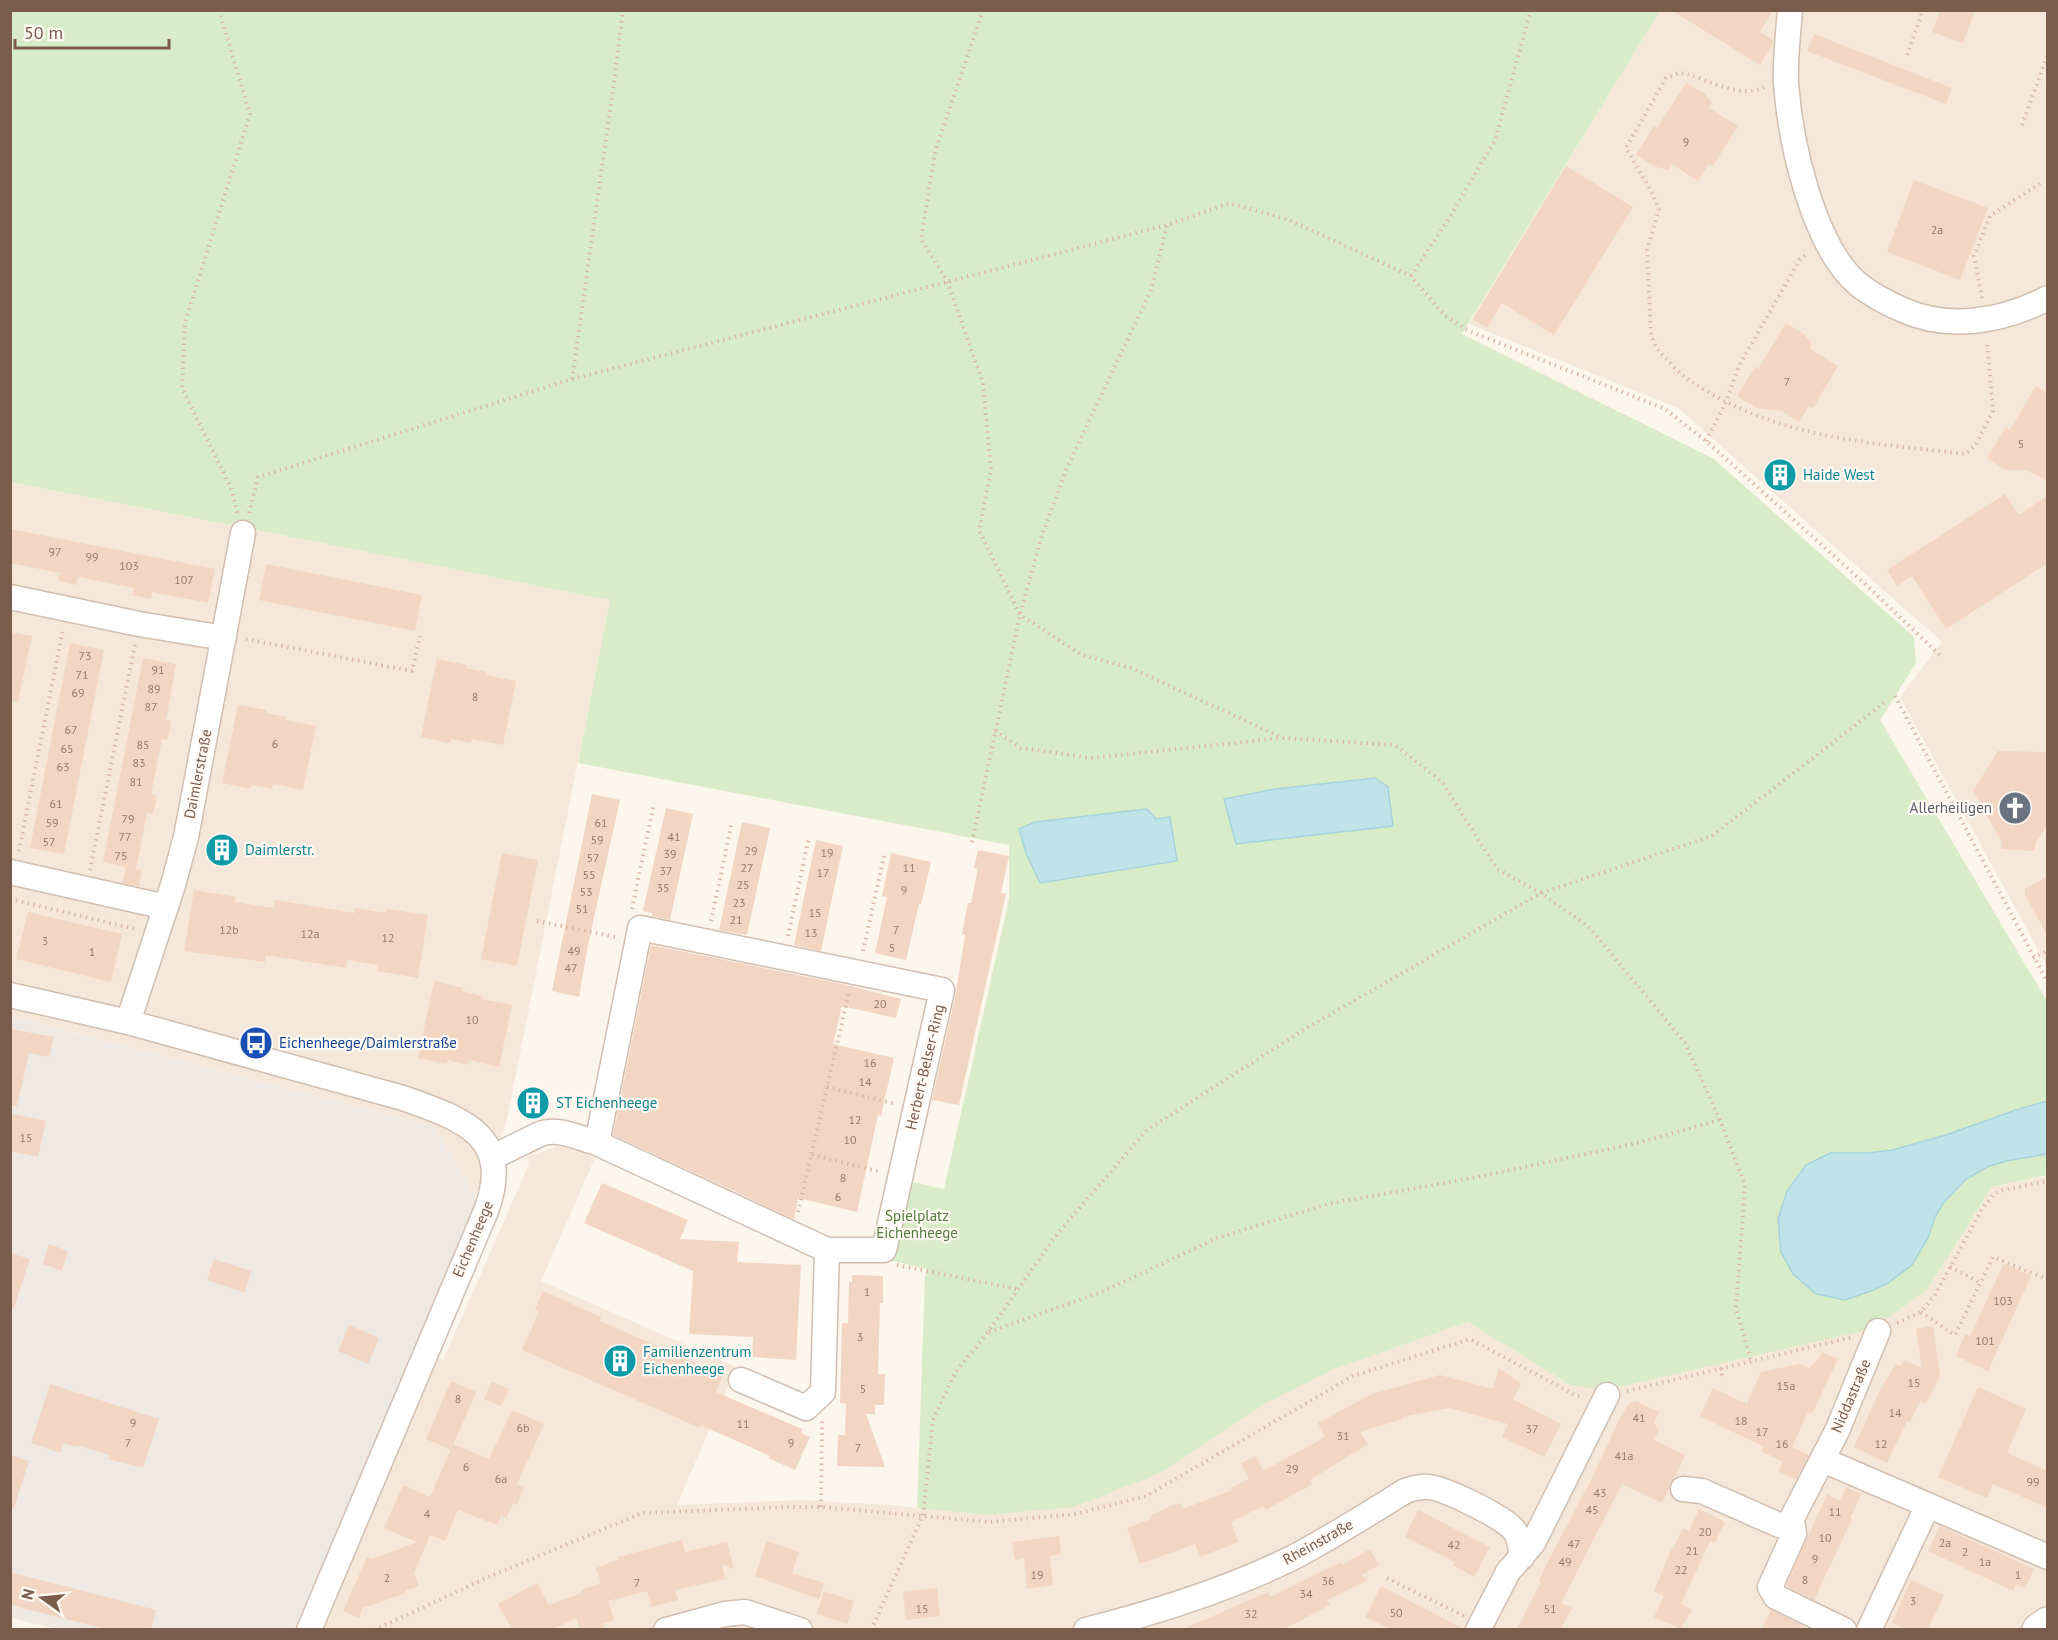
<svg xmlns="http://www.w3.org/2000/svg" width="2058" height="1640" font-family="'PT Sans',sans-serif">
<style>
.residential{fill:#f5e8da}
.industrial{fill:#efe9e4}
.green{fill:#d8ecc9;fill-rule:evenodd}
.water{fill:#bfe3e8;stroke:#a5d3da;stroke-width:1.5}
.building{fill:#f3d5c3}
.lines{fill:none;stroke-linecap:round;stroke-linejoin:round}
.street-casing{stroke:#d1beb0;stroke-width:27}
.secondary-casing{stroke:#d6c0b0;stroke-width:36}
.path{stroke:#d9b8a5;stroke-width:4;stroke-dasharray:1.5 4.5;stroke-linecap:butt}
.street{stroke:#fff;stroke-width:24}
.secondary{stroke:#fff;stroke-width:33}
.labels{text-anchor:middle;stroke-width:4.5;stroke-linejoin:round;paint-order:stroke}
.number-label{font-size:12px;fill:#987a6a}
.culture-label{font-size:15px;fill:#0d838f;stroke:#fffaf3;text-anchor:start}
.street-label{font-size:15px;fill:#7a5c4d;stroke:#fffaf3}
.worship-label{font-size:15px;fill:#5b616d;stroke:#fffaf3;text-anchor:end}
.transit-label{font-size:15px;fill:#164399;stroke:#fffaf3;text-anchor:start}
.park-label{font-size:15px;fill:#537a41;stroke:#fffaf3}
</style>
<rect width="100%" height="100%" fill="#fdf6ec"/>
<!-- residential -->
<path class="residential" d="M1660 11H2047V966L1900 697 1942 642 1678 408 1469 324Z
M10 482 610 600 506 1124 475 1196 434 1127 11 1016Z
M558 1146H567L595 1158 541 1281 736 1367 677 1505 802 1500 890 1505 988 1515 1263 1405 1334 1369 1468 1322 1570 1385 1927 1290 1992 1187 2047 1176V1629L294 1630 419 1350 443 1360 529 1164 526 1157Z"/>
<!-- industrial -->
<path class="industrial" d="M10 1016 434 1127 475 1196 474 1213 419 1350 294 1629H57L11 1618Z"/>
<!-- green -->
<path class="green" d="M10 11H1660L1462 334 1714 459 1914 637 1916 663 1880 720 2047 1001V1101C2029 1104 2012 1112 1994 1119 1953 1134 1910 1148 1867 1153L1793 1274 1816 1294 1845 1299 1928 1238 1935 1217 1944 1202 1965 1180 1987 1167 2006 1161 2047 1154V1175L1992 1187 1927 1290 1872 1329 1606 1390 1570 1385 1468 1322 1334 1369 1263 1405 1160 1473 1074 1507 988 1515 917 1508 925 1277 927 1269 889 1260 907 1181 944 1189 1009 899V845L578 763 610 600 11 482ZM1147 809 1156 820 1170 817 1040 883 1026 853 1019 829 1035 822Z"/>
<!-- water -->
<path class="water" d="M1375 778 1388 787 1393 826 1236 844 1224 799 1275 789Z
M1147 809 1156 819 1170 817 1177 861 1040 883 1026 853 1019 829 1035 822Z
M2047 1101V1154L2006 1161 1987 1167 1965 1180 1944 1202 1935 1217 1928 1238 1912 1265 1888 1283 1871 1291 1845 1300 1816 1294 1793 1274 1781 1252 1778 1219 1787 1191 1806 1165 1830 1153H1867L1892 1150 1946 1135 2016 1110Z"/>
<!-- building -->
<path class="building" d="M1671 10H1773L1760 32 1773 40V44L1760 65Z
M1940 10H1975L1963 43 1932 32Z
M1814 34 1952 88 1946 104 1807 51Z
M1686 83 1705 94 1712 103 1709 108 1738 126 1713 166 1709 164 1698 181 1672 164 1669 170 1656 167 1636 155 1654 126 1657 128Z
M1566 166 1633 207 1554 335 1502 303 1487 328 1473 319Z
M1914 180 1988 208 1960 280 1887 252Z
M1786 323 1805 335 1812 344 1810 349 1838 366 1813 408 1809 406 1799 422 1782 411 1756 408 1737 396 1755 367 1758 369Z
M2036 386 2048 393V482L2027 470H2006L1987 458 2006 427 2010 430Z
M2005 494 2019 515 2048 495V563L1946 629 1912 576 1897 586 1887 570Z
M10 529 215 569 208 603 152 592 151 599 132 595 134 588 78 577 77 585 67 583 58 581 60 573 10 563Z
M266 564 422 595 415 631 259 600Z
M10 632 32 636 18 702 10 701Z
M70 643 104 650 64 854 30 848Z
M143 658 176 664 166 720 171 721 170 730 167 740 162 739 151 794 157 796 153 814 147 813 136 869 142 870 139 886 122 883 126 867 103 862Z
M437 659 467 665 466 668 486 672V675L516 681 503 745 472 739 471 743 451 739 450 743 421 737Z
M238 705 267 710 266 713 286 717V720L316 726 303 790 273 784 272 789 252 785 251 789 222 783Z
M1998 751 2048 752V824L2035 844V851L2001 849 2002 842 1973 791Z
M592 794 620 800 588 945 579 997 552 991Z
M666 808 693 814 670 920 652 916V913L643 911Z
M742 822 770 828 747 935 719 930Z
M816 840 843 846 821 951 794 945Z
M215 841 231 844 228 860 212 857Z
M978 850 1009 856 1001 893 1006 894 959 1105 932 1100 956 993 965 935 962 934 968 903H971L978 869 974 868Z
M502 853 538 860 517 966 481 959Z
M891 853 931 862 921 905 919 904 906 960 875 953 887 897 882 896Z
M2048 876V937L2025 895V889Z
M194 890 236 897 235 902 274 908 275 900 355 913V908L386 913 387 909 428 915 418 978 377 971 378 965 347 960 346 968 266 955 265 962 184 951Z
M28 912 122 934 111 982 16 959Z
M651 945 847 985 901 999 896 1018 842 1006 833 1044 894 1058 881 1116 878 1115 857 1212 798 1198 794 1219 613 1135Z
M434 981 463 988 462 991 482 996V999L512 1005 499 1067 469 1060 468 1065 448 1060 447 1064 418 1058Z
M10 1029 54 1037 49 1057 29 1053 17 1106 10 1105Z
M10 1113 46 1121 38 1157 10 1151Z
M602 1183 688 1220 680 1239 739 1242 737 1262 801 1265 796 1360 752 1357 753 1337 689 1334 693 1271 584 1223Z
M49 1244 68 1251 62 1271 43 1264Z
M10 1253 30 1259 14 1308H10Z
M214 1259 251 1271 245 1293 207 1280Z
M2004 1263 2031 1276 1988 1371 1956 1356 1965 1334 1970 1336Z
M852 1275 883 1276V1303H880L878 1374H885L884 1405H875V1414H866L885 1467 837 1466 838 1435H845L846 1404 840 1403 842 1323H848L849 1282H852Z
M543 1291 601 1317 600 1321 723 1375 716 1392 802 1429 801 1433 810 1437 795 1470 768 1458 770 1456 701 1425 700 1428 522 1350 539 1312 535 1310Z
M349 1325 379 1338 368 1364 338 1351Z
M1933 1326 1940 1376 1926 1404 1920 1401 1910 1422 1907 1421 1887 1463 1854 1447 1879 1392 1896 1364 1901 1366 1904 1360 1922 1368 1916 1329Z
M1822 1352 1838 1359 1812 1414 1808 1412 1792 1447 1809 1455 1796 1480 1778 1471 1783 1462 1761 1451 1764 1447 1700 1416 1713 1388 1747 1404 1761 1372 1800 1364 1809 1368 1819 1358Z
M1499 1368 1521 1384 1513 1399 1561 1424 1544 1457 1502 1437 1508 1424 1449 1408 1402 1417V1419L1360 1432 1368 1444 1310 1480 1312 1484 1266 1510 1263 1506 1231 1522 1238 1542 1200 1557 1195 1544 1140 1564 1127 1528 1151 1519 1150 1516 1173 1505 1180 1503 1183 1509 1232 1490 1231 1488 1249 1479 1241 1463 1256 1456 1263 1471 1325 1437 1318 1423 1372 1394 1440 1375 1493 1389Z
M451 1381 476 1392 451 1450 426 1439Z
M492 1382 509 1389 501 1406 484 1399Z
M50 1384 159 1419 143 1468 108 1459 109 1455 76 1445 75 1447 64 1443 60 1453 31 1443Z
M1978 1387 2026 1409 2007 1453 2048 1471V1508L1993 1484 1987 1498 1938 1477Z
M1636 1401 1659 1412 1654 1423 1659 1430 1654 1440 1685 1455 1662 1503 1622 1484 1561 1603 1572 1608 1561 1629H1517L1541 1582 1539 1581 1546 1565 1592 1478 1619 1420 1629 1403Z
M512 1410 544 1424 517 1484 524 1487 517 1505 513 1503 506 1518 501 1515 497 1525 458 1510 445 1541 430 1535 414 1573 419 1586 405 1591 406 1593 363 1608 359 1618 343 1611 367 1557 373 1559 417 1542 384 1528 403 1485 430 1497 453 1444 489 1459Z
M10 1455 29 1461 14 1508H10Z
M1846 1487 1861 1494 1850 1518 1852 1519 1814 1600 1786 1586 1827 1494 1840 1501Z
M1699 1509 1725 1522 1715 1543 1710 1541 1681 1604 1692 1610 1681 1629 1654 1617 1664 1596 1654 1591 1672 1548 1673 1549 1683 1528 1689 1531Z
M1418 1510 1490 1547 1474 1577 1453 1565 1455 1562 1405 1537Z
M1940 1526 2034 1569 2025 1588 2016 1584 2013 1591 1928 1551Z
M1059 1536 1061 1554 1050 1556 1053 1585 1027 1589 1024 1558 1015 1560 1012 1542Z
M682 1540 685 1552 727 1542 734 1569 722 1565 725 1579 675 1590 678 1600 651 1607 647 1591 608 1601 614 1620 603 1624 605 1629H580L576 1618 554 1629H512L498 1604 537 1583 549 1605 582 1593 581 1590 601 1583 596 1568 619 1559 618 1557Z
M767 1541 799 1552 792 1573 824 1583 819 1599 755 1576Z
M1370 1549 1379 1565 1361 1575 1368 1580 1327 1600 1330 1605 1288 1627 1281 1629H1183L1268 1592 1270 1597 1341 1562 1342 1565Z
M10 1572 156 1610 151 1629H105L10 1605Z
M1911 1580 1944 1595 1928 1629H1906L1892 1623Z
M1381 1586 1464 1629H1390L1365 1617Z
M937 1588 940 1616 906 1620 903 1592Z
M824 1591 854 1601 847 1624 817 1614Z
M1771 1610 1802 1625 1800 1629H1762Z"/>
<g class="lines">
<defs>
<path id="street" d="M1790 10C1788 35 1785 59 1786 83 1790 141 1813 247 1859 285 1872 295 1889 304 1903 310 1950 331 2003 321 2048 298
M10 597 139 624 224 638
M10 872 166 907
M10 995 128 1022 403 1098C462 1119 514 1135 486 1211L309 1630
M128 1022 173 885 186 837 243 533
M493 1157 540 1134C558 1127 579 1138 597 1143L827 1250H884L942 990 640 928 597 1143
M741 1380 806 1408 823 1392 827 1250
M1823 1460 2048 1557
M1683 1489 1702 1491 1779 1525 1789 1524 1837 1431 1878 1331
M1792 1520 1794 1534 1770 1587 1776 1597 1844 1630
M666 1630 725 1614 745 1612 800 1630
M1086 1630C1157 1612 1228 1590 1294 1557 1332 1537 1368 1514 1405 1491 1412 1489 1420 1486 1428 1487 1445 1488 1498 1515 1511 1527 1520 1535 1520 1546 1522 1557
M1478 1630 1508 1572 1533 1543 1607 1395
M1869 1630 1928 1505"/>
<path id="secondary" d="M2039 1630 2048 1624"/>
</defs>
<!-- street casing -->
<use href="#street" class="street-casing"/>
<!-- secondary casing -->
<use href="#secondary" class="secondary-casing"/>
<!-- path -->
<path class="path" d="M219 10 250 114 185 322 182 388 231 488 238 515
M983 10 935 152 921 239 947 281 983 383 991 471 979 530 1020 615 1082 655 1131 668 1283 738 1395 745 1442 782 1497 869 1541 893 1589 927 1685 1043 1720 1120 1745 1185 1736 1308 1751 1361
M1907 55 1923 10
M1764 87C1742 99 1710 81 1687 74L1679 73 1666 78 1626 148 1650 189 1659 209 1647 250 1651 333C1654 349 1663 355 1673 366 1684 378 1696 385 1710 393 1788 439 1879 444 1966 454L1975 446 1993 411 1987 341
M2022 125 2048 54
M1411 276 1451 215 1495 140 1531 10
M1982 298 1974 256 1990 216 2042 182
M572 379 1167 225 1229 203 1289 220 1411 276 1444 315 1469 331 1665 409 1706 441 1863 582 1943 658
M1706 441 1726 402 1739 366 1800 259 1808 253
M249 513 258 477 572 379 615 75 623 10
M246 639 412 671 420 636
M1895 696 2048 983
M995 731 1021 748 1091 758 1282 738
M972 842 1020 615 1042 535 1066 470 1151 290 1167 225
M19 851 63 629
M90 870 135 645
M10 899 135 929
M632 909 654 803
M537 921 616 937
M711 921 732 821
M788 936 809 837
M863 951 885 852
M2033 958 2048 950
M827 1087 896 1104
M812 1155 881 1172
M798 1212 849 992
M897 1265 1017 1289
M1950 1267 1981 1283
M1921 1312 1955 1335 1993 1257 2044 1278
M1897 1323 1921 1312 1935 1295 1982 1209 1993 1195 2003 1190 2048 1181
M989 1332 1104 1291 1217 1238 1328 1204 1478 1177 1637 1143 1720 1120
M1721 1368 1723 1380
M1627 1391 1853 1337
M821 1507 822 1421
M1387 1578 1464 1616
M374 1630 491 1576 642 1513 788 1507H821L989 1522 1076 1514 1146 1496 1353 1376 1470 1339 1577 1396H1584
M871 1630 923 1515 933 1420 955 1373 988 1332 1057 1234 1147 1130 1305 1029 1541 893 1712 836 1884 703"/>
<!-- street -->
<use href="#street" class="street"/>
<!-- secondary -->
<use href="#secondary" class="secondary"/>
</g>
<!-- icons -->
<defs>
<symbol id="building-disc" viewBox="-11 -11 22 22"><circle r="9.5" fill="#0f9aa8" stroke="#fffaf3"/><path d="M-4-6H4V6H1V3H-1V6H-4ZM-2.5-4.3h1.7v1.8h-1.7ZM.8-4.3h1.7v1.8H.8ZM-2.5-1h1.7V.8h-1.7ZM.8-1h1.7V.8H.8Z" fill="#fff"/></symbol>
<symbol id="church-disc" viewBox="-11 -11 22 22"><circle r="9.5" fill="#6b7280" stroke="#fffaf3"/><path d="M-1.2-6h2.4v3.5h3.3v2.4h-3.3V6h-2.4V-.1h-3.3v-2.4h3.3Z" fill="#fff"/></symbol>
<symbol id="bus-disc" viewBox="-11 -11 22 22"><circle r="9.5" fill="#1a4fb4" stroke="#fffaf3"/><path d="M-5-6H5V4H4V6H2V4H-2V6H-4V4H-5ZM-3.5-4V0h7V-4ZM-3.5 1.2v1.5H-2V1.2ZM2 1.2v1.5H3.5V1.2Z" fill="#fff"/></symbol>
</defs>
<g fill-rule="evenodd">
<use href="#building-disc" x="1761" y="456" width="38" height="38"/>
<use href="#church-disc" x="1996" y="789" width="38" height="38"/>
<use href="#building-disc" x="203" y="831" width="38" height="38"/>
<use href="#bus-disc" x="237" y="1024" width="38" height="38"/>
<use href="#building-disc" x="514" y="1084" width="38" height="38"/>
<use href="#building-disc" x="601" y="1342" width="38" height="38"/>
</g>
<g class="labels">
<!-- number labels -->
<g class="number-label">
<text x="1686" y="146">9</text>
<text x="1937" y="234">2a</text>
<text x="1787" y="386">7</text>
<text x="2021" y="448">5</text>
<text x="55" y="556">97</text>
<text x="92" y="561">99</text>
<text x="129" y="570">103</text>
<text x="184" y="584">107</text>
<text x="85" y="660">73</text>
<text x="158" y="674">91</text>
<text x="82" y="679">71</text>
<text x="154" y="693">89</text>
<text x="78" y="697">69</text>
<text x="475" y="701">8</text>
<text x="151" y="711">87</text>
<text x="71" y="734">67</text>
<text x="275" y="748">6</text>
<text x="143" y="749">85</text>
<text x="67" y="753">65</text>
<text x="139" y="767">83</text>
<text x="63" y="771">63</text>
<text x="136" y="786">81</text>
<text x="56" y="808">61</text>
<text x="128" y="823">79</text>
<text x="52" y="827">59</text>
<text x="601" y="827">61</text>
<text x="125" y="841">77</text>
<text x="674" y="841">41</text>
<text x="597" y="844">59</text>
<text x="49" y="846">57</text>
<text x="751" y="855">29</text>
<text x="827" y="857">19</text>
<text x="670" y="858">39</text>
<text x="121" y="860">75</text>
<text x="593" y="862">57</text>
<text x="747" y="872">27</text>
<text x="909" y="872">11</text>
<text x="666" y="875">37</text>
<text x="823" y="877">17</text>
<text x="589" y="879">55</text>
<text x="743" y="889">25</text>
<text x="663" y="892">35</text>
<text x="904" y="894">9</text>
<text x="586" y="896">53</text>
<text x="739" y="907">23</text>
<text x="582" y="913">51</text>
<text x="815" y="917">15</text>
<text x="736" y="924">21</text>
<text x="229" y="934">12b</text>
<text x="896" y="934">7</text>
<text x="811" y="937">13</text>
<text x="310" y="938">12a</text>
<text x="388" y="942">12</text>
<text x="45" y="945">3</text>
<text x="892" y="952">5</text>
<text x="574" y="955">49</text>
<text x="92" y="956">1</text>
<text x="571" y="972">47</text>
<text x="880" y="1008">20</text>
<text x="472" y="1024">10</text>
<text x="870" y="1067">16</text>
<text x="865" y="1086">14</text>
<text x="855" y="1124">12</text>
<text x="26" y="1142">15</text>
<text x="850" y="1144">10</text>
<text x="843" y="1182">8</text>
<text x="838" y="1201">6</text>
<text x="867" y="1296">1</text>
<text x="2003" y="1305">103</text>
<text x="860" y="1341">3</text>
<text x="1985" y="1345">101</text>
<text x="1914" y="1387">15</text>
<text x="1786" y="1390">15a</text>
<text x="863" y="1393">5</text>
<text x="458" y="1403">8</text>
<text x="1895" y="1417">14</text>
<text x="1639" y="1422">41</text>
<text x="1741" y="1425">18</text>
<text x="133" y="1427">9</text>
<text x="743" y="1428">11</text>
<text x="523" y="1432">6b</text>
<text x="1532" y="1433">37</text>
<text x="1762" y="1436">17</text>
<text x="1343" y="1440">31</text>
<text x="128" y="1447">7</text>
<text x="791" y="1447">9</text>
<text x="1782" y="1448">16</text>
<text x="1881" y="1448">12</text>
<text x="858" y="1452">7</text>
<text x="1624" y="1460">41a</text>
<text x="466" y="1471">6</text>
<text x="1292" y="1473">29</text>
<text x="501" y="1483">6a</text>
<text x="2033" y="1486">99</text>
<text x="1600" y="1497">43</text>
<text x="1592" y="1514">45</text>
<text x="1835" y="1516">11</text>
<text x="427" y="1518">4</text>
<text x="1705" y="1536">20</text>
<text x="1825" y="1542">10</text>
<text x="1945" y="1547">2a</text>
<text x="1574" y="1548">47</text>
<text x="1454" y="1549">42</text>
<text x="1692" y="1555">21</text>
<text x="1965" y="1556">2</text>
<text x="1815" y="1563">9</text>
<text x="1565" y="1566">49</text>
<text x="1985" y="1566">1a</text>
<text x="1681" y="1574">22</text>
<text x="1037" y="1579">19</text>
<text x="2018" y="1579">1</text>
<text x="387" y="1582">2</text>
<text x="1805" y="1584">8</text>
<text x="1328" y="1585">36</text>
<text x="637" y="1587">7</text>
<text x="1306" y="1598">34</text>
<text x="1913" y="1605">3</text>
<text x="922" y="1613">15</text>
<text x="1550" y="1613">51</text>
<text x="1396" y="1617">50</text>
<text x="1251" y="1618">32</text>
</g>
<!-- culture labels -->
<g class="culture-label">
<text x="1803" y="480">Haide West</text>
<text x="245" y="855">Daimlerstr.</text>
<text x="556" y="1108">ST Eichenheege</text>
<text x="643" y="1357">Familienzentrum<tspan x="643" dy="17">Eichenheege</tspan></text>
</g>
<!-- street labels -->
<g class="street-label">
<text transform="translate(198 774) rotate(-79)" y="5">Daimlerstraße</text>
<text transform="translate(925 1067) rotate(-77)" y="5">Herbert-Belser-Ring</text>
<text transform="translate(473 1239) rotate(-67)" y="5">Eichenheege</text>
<text transform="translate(1851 1396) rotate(-67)" y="5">Niddastraße</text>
<text transform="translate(1318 1542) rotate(-29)" y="5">Rheinstraße</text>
</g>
<!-- worship labels -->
<g class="worship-label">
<text x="1992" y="813">Allerheiligen</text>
</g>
<!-- transit labels -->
<g class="transit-label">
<text x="279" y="1048">Eichenheege/Daimlerstraße</text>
</g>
<!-- park labels -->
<g class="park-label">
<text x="917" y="1221">Spielplatz<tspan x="917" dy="17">Eichenheege</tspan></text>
</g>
</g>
<!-- border -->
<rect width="2058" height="1640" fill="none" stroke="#7a5c4d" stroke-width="24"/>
<!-- north arrow -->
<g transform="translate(42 1598) rotate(285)" stroke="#fffaf3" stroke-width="4.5" paint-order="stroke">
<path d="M0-4.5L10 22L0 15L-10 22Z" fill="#7a5c4d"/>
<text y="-9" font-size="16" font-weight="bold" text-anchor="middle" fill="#7a5c4d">N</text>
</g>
<!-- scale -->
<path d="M15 39v9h154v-9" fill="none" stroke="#7a5c4d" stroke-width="3"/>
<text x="24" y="39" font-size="18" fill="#7a5c4d" stroke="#fffaf3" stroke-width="4.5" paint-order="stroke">50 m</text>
</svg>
